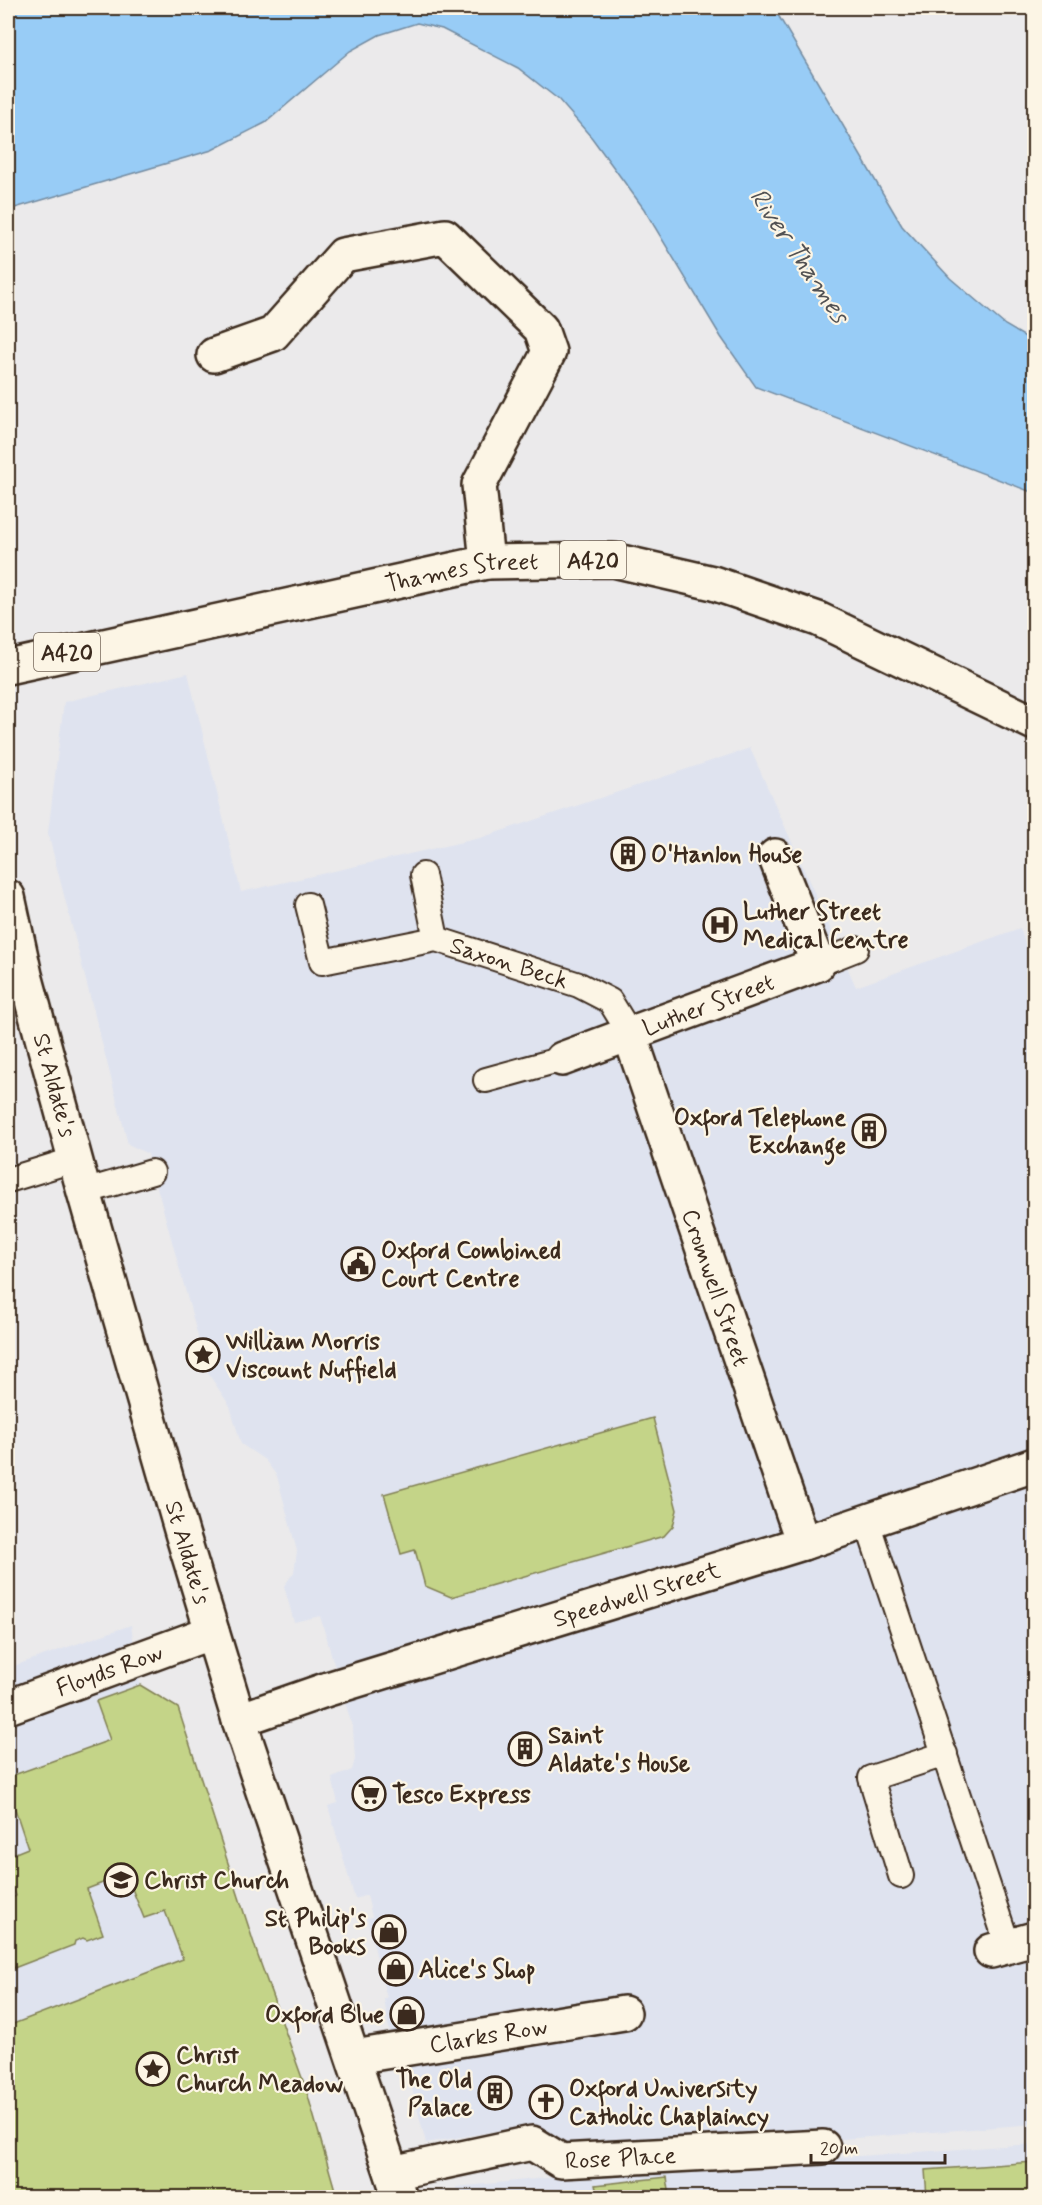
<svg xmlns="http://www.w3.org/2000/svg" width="1042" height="2205" font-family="Mynerve,sans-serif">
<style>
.built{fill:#dfe3ef}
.green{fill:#c4d488;stroke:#807f53;stroke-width:1.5}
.water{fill:#98ccf6;stroke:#738ba0;stroke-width:1.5}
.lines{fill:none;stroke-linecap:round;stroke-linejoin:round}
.service-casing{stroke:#3b2a1e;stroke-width:28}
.minor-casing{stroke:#3b2a1e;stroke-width:38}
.tertiary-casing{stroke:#3b2a1e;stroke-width:38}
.primary-casing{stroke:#3b2a1e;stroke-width:38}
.service{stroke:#fcf5e5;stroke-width:24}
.minor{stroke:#fcf5e5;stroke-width:33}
.tertiary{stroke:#fcf5e5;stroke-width:33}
.primary{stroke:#fcf5e5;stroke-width:33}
.labels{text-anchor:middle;stroke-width:4.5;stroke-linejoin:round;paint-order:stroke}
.shield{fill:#fcf5e5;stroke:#75675a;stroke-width:1.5}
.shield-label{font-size:22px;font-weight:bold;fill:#3b2a1e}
.street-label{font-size:24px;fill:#3b2a1e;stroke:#fcf5e5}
.poi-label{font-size:24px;font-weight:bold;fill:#3b2a1e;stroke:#fcf5e5;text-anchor:start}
.water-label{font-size:26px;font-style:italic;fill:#525254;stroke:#fcf5e5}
</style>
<rect width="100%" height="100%" fill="#ebeaeb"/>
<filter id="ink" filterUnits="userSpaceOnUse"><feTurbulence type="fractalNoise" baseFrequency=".0167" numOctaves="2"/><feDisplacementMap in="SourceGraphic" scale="12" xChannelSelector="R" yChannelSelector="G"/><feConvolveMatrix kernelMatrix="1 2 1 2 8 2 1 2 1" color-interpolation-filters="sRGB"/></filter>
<g filter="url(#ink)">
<!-- built -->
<path class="built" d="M188 673 241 892 480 838 750 748 856 987 1020 928 1028 953 1034 951V2124L830 2140 567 2148 531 2125 426 2143 404 2057 391 2040 384 1999 387 1998 367 1918 372 1917 367 1895 355 1899 328 1806 338 1803 332 1778 352 1770 355 1759 353 1729 320 1616 294 1622 284 1586 294 1572 297 1551 277 1476 265 1460 241 1444 230 1406 208 1373 148 1154 128 1144 48 833 64 702Z
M131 1625 140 1685 178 1708 258 1956 8 2049V1668Z
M1034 2144V2197L459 2198 456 2187 556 2177Z"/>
<!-- green -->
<path class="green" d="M653 1418 677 1510 673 1526 664 1536 451 1597 425 1586 415 1550 401 1554 384 1494Z
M140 1685 178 1708 258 1956 306 2089 337 2197H8V2031L13 2029V2024L183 1959 165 1911 144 1918 126 1874 87 1889 103 1934 87 1940 83 1938 75 1941 74 1945 14 1968 8 1953V1900L16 1896 8 1875V1856L28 1848 8 1788V1777L110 1740 96 1701Z
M1034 2162V2197H927L925 2170Z
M667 2177 670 2197H598L595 2185Z"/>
<!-- water -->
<path class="water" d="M8 8H774L902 226 950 278 1005 325 1034 342V493L756 387 721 337 644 209 592 138 559 100 518 68 442 29 417 23 379 35 350 51 265 123 212 150 8 210Z"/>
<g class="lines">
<defs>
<g id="service">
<path d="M423 875 436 939"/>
<path id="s1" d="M308 905 322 962 436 939 579 985 610 1001 629 1032"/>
<path d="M818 964 856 949"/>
<path d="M486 1080 562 1059"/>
<path d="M8 1180 76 1159"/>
<path d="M84 1192 152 1172"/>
<path d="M867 1522 1008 1946"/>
<path d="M901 1876 871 1778 945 1754"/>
</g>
<g id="minor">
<path d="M214 355 273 334 343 255 445 236 541 329 549 352 479 485 487 562"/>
<path id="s2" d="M629 1032 803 1543"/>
<path id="s3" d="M562 1059 818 964 775 856"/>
<path id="s4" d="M8 1707 212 1632"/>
<path d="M991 1951 1034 1939"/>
<path id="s5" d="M354 2057 624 2013"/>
<path id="s6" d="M392 2173 532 2143 561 2161 823 2147"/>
</g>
<g id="tertiary">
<path id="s7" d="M8 897 25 975 84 1192 182 1533 239 1720 400 2198"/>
<path id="s8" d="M239 1720 328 1689 803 1543 1034 1465"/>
</g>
<g id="primary">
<path id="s9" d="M8 667 487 562 613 560 713 583 818 619 1034 723"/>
</g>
</defs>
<!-- service casing -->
<use href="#service" class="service-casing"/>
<!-- minor casing -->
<use href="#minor" class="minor-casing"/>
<!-- tertiary casing -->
<use href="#tertiary" class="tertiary-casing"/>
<!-- primary casing -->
<use href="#primary" class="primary-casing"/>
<!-- service -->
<use href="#service" class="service"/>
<!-- minor -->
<use href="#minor" class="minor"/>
<!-- tertiary -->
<use href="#tertiary" class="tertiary"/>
<!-- primary -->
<use href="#primary" class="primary"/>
</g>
</g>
<!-- icons -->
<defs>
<symbol id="building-ring" viewBox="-11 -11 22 22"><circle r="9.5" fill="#fcf5e5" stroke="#3b2a1e" stroke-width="1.5"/><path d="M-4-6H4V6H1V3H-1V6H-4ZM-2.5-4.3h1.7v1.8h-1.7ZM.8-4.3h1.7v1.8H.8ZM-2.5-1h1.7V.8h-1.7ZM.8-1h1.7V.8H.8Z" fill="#3b2a1e"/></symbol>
<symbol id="hospital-ring" viewBox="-11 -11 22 22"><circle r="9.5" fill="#fcf5e5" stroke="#3b2a1e" stroke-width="1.5"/><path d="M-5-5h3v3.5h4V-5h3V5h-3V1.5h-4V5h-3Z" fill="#3b2a1e"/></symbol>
<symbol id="civic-ring" viewBox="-11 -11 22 22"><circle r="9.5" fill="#fcf5e5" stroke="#3b2a1e" stroke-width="1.5"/><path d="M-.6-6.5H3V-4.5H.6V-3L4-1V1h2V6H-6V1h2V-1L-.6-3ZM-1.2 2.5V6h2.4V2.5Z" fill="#3b2a1e"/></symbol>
<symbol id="sight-ring" viewBox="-11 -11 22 22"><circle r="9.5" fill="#fcf5e5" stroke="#3b2a1e" stroke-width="1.5"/><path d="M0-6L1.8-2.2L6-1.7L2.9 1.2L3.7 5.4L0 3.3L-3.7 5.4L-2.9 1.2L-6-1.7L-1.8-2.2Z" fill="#3b2a1e"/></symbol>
<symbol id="supermarket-ring" viewBox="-11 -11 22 22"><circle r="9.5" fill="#fcf5e5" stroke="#3b2a1e" stroke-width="1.5"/><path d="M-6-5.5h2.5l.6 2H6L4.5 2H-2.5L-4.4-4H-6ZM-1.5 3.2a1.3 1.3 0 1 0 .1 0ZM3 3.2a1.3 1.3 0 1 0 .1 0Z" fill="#3b2a1e"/></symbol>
<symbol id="university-ring" viewBox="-11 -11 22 22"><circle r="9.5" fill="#fcf5e5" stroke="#3b2a1e" stroke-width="1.5"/><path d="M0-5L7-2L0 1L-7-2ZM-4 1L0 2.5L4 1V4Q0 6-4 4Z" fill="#3b2a1e"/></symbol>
<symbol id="shop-ring" viewBox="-11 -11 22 22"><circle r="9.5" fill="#fcf5e5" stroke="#3b2a1e" stroke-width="1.5"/><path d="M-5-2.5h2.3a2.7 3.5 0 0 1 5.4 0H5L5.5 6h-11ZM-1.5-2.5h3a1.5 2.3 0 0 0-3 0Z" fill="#3b2a1e"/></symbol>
<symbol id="church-ring" viewBox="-11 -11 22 22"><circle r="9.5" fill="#fcf5e5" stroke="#3b2a1e" stroke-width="1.5"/><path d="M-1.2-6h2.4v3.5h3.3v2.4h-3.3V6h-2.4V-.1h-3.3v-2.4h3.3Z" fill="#3b2a1e"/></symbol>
</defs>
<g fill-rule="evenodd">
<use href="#building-ring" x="609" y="835" width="38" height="38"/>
<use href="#hospital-ring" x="701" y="906" width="38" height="38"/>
<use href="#building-ring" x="850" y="1112" width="38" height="38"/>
<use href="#civic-ring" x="339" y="1245" width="38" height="38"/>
<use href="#sight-ring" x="184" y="1336" width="38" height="38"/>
<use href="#building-ring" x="506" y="1730" width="38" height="38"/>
<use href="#supermarket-ring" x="350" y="1775" width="38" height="38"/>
<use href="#university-ring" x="102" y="1861" width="38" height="38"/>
<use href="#shop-ring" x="370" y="1913" width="38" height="38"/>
<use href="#shop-ring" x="377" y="1950" width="38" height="38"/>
<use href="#shop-ring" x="388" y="1995" width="38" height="38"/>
<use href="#sight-ring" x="134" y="2050" width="38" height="38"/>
<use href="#building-ring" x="476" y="2074" width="38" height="38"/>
<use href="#church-ring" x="527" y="2083" width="38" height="38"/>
</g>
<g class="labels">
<!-- shield labels -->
<g class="shield">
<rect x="560" y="541" width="66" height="38" rx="4.5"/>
<rect x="34" y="633" width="66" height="38" rx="4.5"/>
</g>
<g class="shield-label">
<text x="593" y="568">A420</text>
<text x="67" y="660">A420</text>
</g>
<!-- street labels -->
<g class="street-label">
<text dy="8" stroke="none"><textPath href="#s9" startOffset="464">Thames Street</textPath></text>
<text dy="8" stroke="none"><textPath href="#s1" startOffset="252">Saxon Beck</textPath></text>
<text dy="8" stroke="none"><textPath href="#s3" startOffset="156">Luther Street</textPath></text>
<text dy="8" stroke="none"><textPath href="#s7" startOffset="194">St Aldate's</textPath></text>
<text dy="8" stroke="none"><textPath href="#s2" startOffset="270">Cromwell Street</textPath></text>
<text dy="8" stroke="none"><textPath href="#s7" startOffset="680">St Aldate's</textPath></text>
<text dy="8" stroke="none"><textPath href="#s8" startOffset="417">Speedwell Street</textPath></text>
<text dy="8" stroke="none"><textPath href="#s4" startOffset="108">Floyds Row</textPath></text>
<text dy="8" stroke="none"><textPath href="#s5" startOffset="136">Clarks Row</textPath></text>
<text dy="8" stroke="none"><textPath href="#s6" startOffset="237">Rose Place</textPath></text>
</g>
<!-- poi labels -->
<g class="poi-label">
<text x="651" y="862">O'Hanlon House</text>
<text x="743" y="919">Luther Street<tspan x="743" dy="28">Medical Centre</tspan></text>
<text x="846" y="1125" text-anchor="end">Oxford Telephone<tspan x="846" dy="28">Exchange</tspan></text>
<text x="381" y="1258">Oxford Combined<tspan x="381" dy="28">Court Centre</tspan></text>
<text x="226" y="1349">William Morris<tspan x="226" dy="28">Viscount Nuffield</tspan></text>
<text x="548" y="1743">Saint<tspan x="548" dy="28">Aldate's House</tspan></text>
<text x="392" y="1802">Tesco Express</text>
<text x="144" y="1888">Christ Church</text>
<text x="366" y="1926" text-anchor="end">St Philip's<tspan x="366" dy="28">Books</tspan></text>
<text x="419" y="1977">Alice's Shop</text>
<text x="384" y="2022" text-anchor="end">Oxford Blue</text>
<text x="176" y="2063">Christ<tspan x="176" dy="28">Church Meadow</tspan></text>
<text x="472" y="2087" text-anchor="end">The Old<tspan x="472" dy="28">Palace</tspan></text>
<text x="569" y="2096">Oxford University<tspan x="569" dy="28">Catholic Chaplaincy</tspan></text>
</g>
<!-- water labels -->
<g class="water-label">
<text transform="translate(800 255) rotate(56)" y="9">River Thames</text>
</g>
</g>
<!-- margin -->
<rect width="1042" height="2205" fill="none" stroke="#fcf5e5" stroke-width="30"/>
<rect x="15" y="15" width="1012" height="2175" fill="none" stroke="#3b2a1e" stroke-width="2" filter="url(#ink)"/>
<!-- scale -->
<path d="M811 2154v9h134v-9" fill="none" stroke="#3b2a1e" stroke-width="3"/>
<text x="820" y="2154" font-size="18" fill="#3b2a1e" stroke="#fcf5e5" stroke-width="4.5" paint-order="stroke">20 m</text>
</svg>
